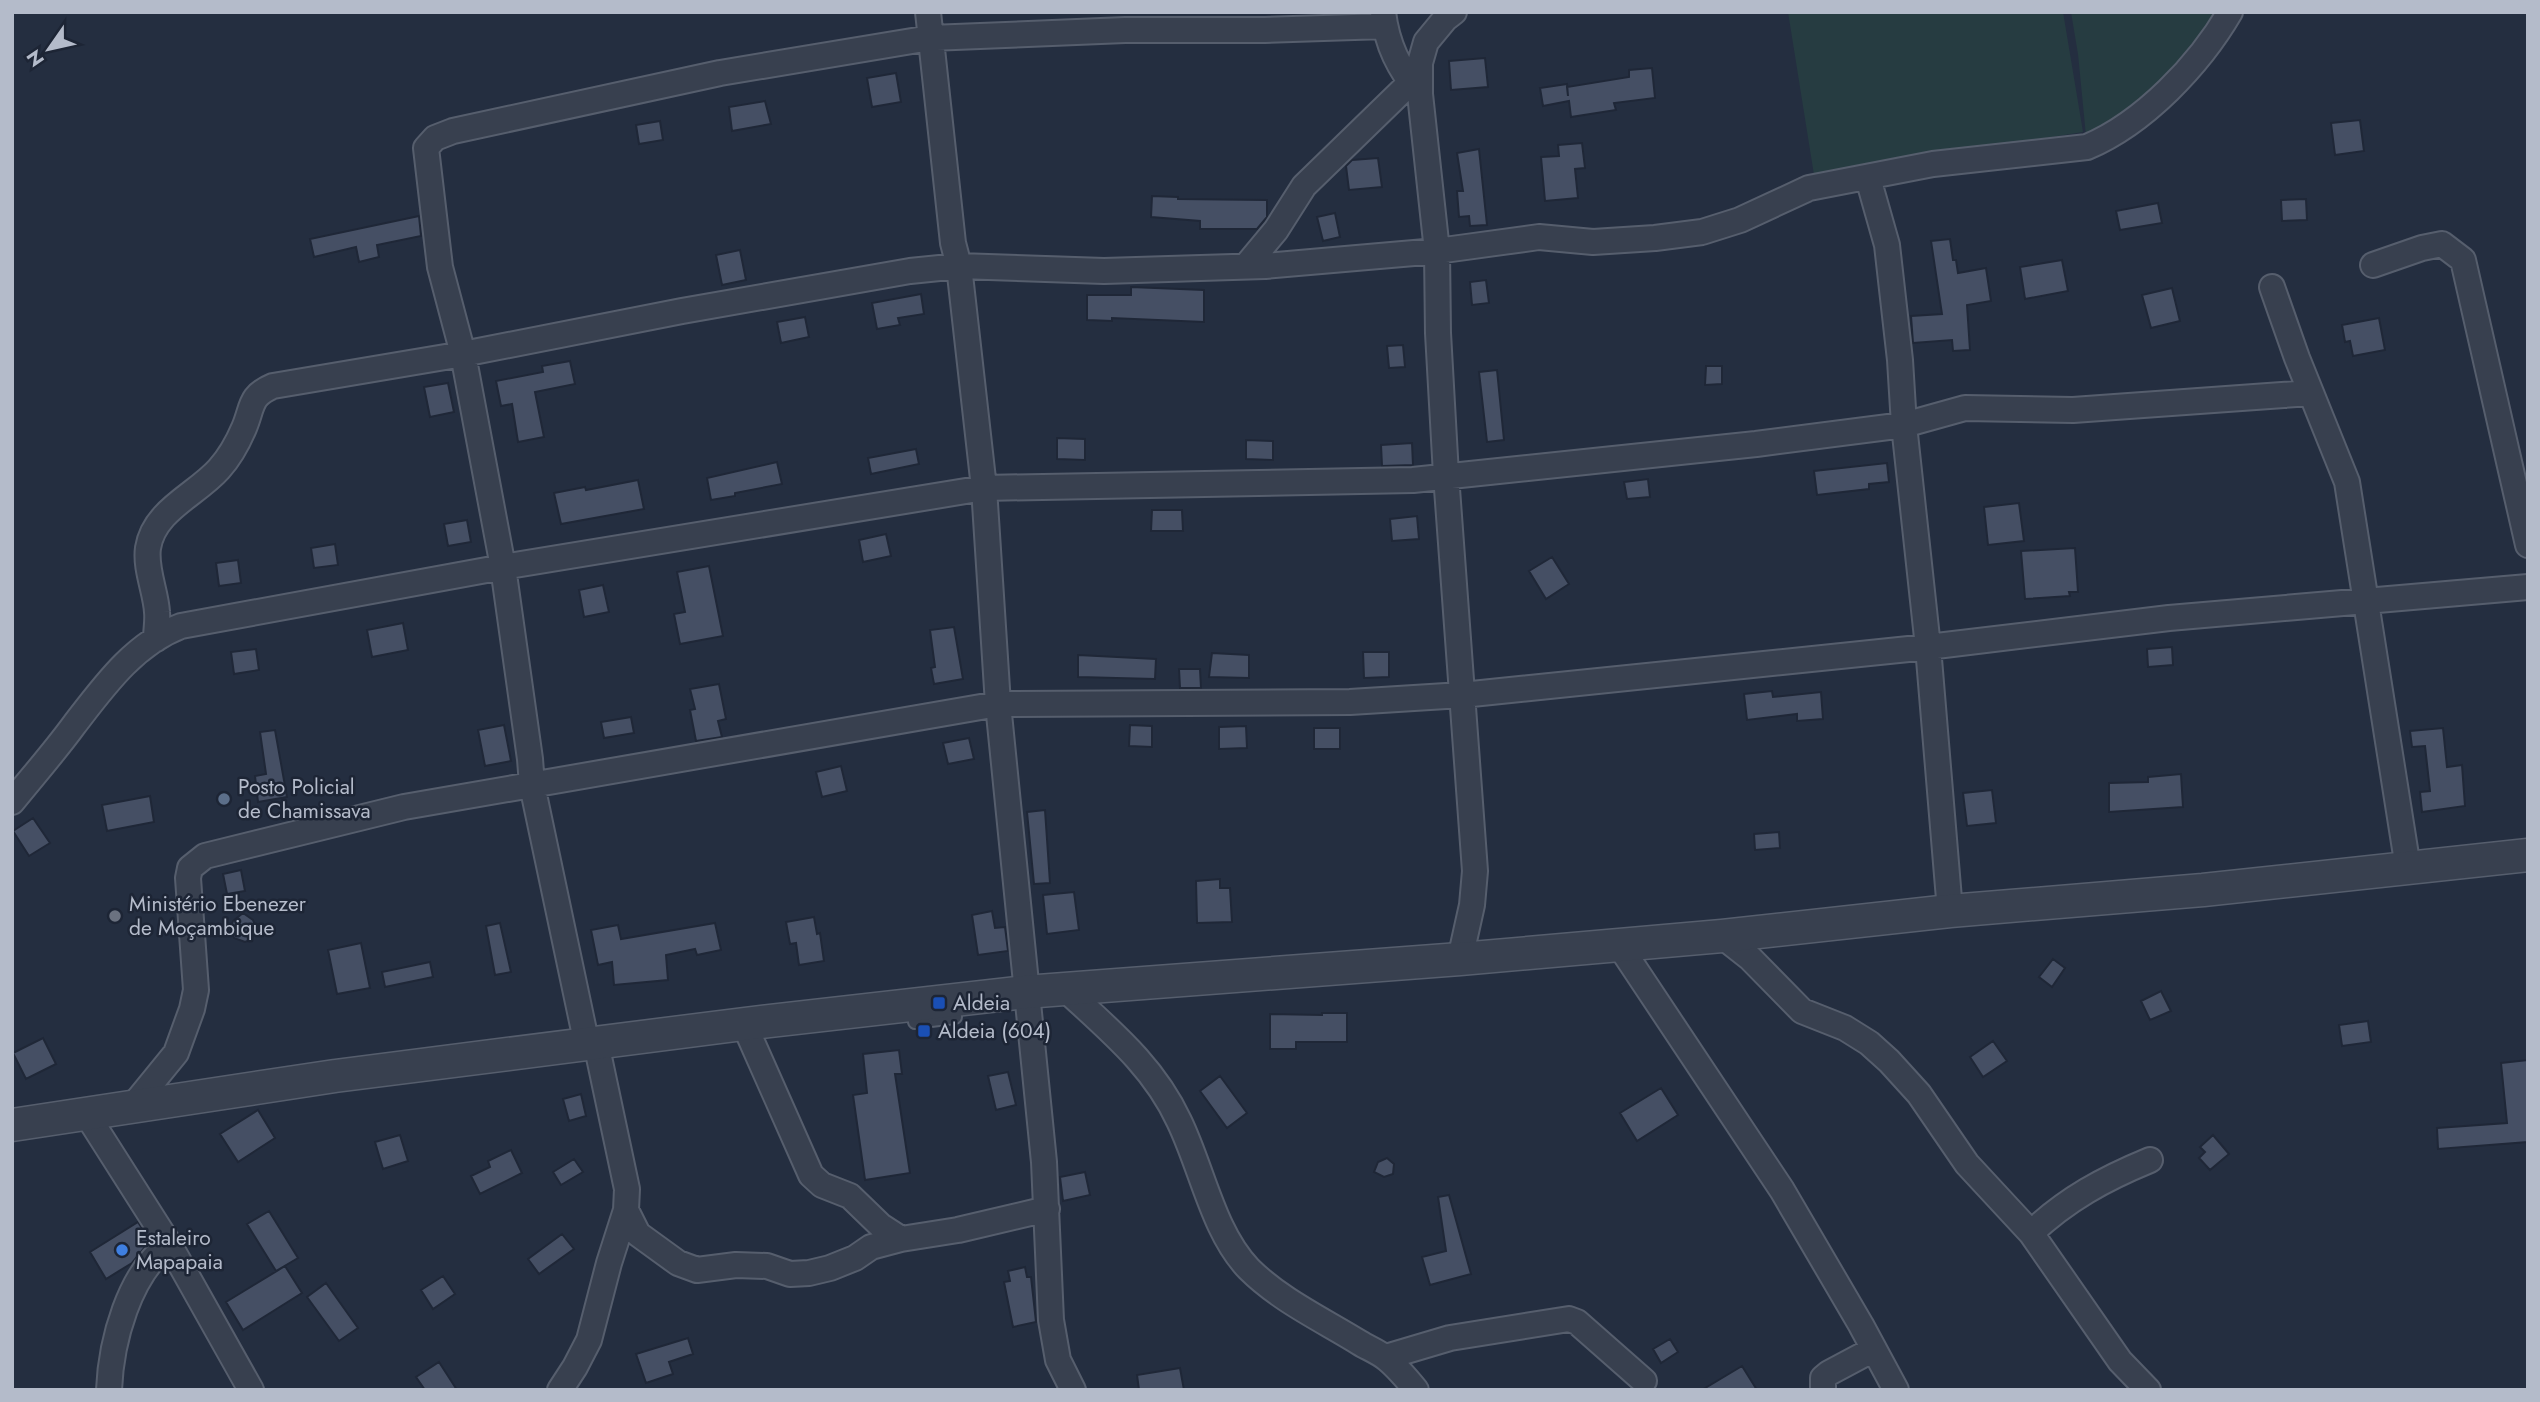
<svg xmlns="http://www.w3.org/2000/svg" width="2540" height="1402" font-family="Jost,sans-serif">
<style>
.green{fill:#263c41}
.building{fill:#454f64;stroke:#1f2737;stroke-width:2}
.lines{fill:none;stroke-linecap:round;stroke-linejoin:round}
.service-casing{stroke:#565e6d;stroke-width:16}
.minor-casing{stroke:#565e6d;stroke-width:28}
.tertiary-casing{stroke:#565e6d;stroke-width:35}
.service{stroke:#38404f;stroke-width:12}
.minor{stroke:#38404f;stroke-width:24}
.tertiary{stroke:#38404f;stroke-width:32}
.service-dot{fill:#5c6f8a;stroke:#1d2535;stroke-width:2.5}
.worship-dot{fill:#6b7280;stroke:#1d2535;stroke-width:2.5}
.transit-dot{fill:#1a4fb4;stroke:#1d2535;stroke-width:2.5}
.shop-dot{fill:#3f7fe0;stroke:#1d2535;stroke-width:2.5}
.labels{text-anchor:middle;stroke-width:5;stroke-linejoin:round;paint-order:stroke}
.poi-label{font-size:21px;fill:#b4bbca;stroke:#1d2535;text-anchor:start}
</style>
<rect width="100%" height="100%" fill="#242e40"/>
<!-- green -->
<path class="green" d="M1788 12H2063L2083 132 1814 175Z
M2071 12H2221L2216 27 2144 99 2086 136 2078 54Z"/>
<!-- building -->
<path class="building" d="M1485 58 1488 87 1451 90 1449 61Z
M1652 68 1655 98 1614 103 1616 110 1571 117 1569 101 1543 106 1540 88 1567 84 1568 96 1567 87 1629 77V70Z
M896 73 901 102 872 107 867 78Z
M765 101 771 124 732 131 729 107Z
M2360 120 2364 151 2335 155 2331 123Z
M660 121 663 140 639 144 636 125Z
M1582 143 1585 168 1575 169 1578 198 1545 201 1541 157 1559 156 1558 145Z
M1479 149 1487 225 1470 226 1469 216 1459 217 1457 191H1463L1457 153Z
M1378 158 1382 187 1349 190 1346 166 1352 160Z
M1152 196 1178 197V199L1267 200V217L1257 229H1200V221L1151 217Z
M2306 199 2307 220 2282 221 2281 200Z
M2158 203 2162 223 2120 230 2116 211Z
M1335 213 1340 237 1323 241 1317 217Z
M419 216 421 236 377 245 379 257 359 262 356 247 314 257 310 239Z
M1950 239 1953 260H1956L1958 273 1986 268 1991 301 1967 305 1970 350 1953 351 1952 340 1913 343 1911 316 1942 314 1931 241Z
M740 250 746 280 722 285 716 255Z
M2062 260 2068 291 2025 299 2020 267Z
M1486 280 1489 303 1472 305 1470 282Z
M1131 287 1204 290V322L1112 318V321L1087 320V295H1131Z
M2172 288 2180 321 2151 328 2142 295Z
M921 294 924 314 898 318 900 325 877 329 872 303Z
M805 317 809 337 781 343 777 322Z
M2379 318 2385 350 2353 356 2350 341 2345 342 2342 325Z
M1403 345 1405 367 1389 368 1387 346Z
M570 361 575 384 535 392 544 437 518 442 512 404 501 406 496 381 543 372 542 366Z
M1706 366H1722V384L1705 385Z
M1497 370 1504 440 1487 442 1479 372Z
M448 383 454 412 430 417 424 387Z
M1057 438 1085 439V460L1057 459Z
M1246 440 1273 441V460L1246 459Z
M1412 443 1413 465 1382 466 1381 445Z
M916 449 919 464 871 474 868 458Z
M777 462 782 484 735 493V496L711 500 707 478Z
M1887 463 1889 482 1869 484V489L1817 495 1814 471Z
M1648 479 1650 497 1627 499 1624 482Z
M638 480 644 509 561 524 554 493 585 487 586 490Z
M2019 503 2024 541 1988 545 1984 507Z
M1152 510H1182L1183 531H1151Z
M1417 516 1419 539 1392 541 1390 519Z
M467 520 471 542 448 546 444 524Z
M886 534 891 556 863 562 859 540Z
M335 544 338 565 314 568 311 548Z
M2075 548 2078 592H2069L2070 596 2025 599 2021 551Z
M1552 557 1569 584 1546 599 1529 571Z
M238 560 241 583 219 586 216 563Z
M709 566 723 636 680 644 674 614 685 612 677 572Z
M603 585 609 612 584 617 579 590Z
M403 623 408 650 372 657 367 630Z
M954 627 963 679 934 684 931 668 935 667 930 630Z
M2172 647 2173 665 2148 667 2147 649Z
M256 649 259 670 234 674 231 652Z
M1363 652H1389V677L1364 678Z
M1212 653 1249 655V678L1209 677Z
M1078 655 1156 659 1155 679 1078 677Z
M1179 669H1200L1201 688H1180Z
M719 684 726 719 718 721 722 737 696 741 690 710 695 709 690 689Z
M1772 691 1773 697 1821 692 1823 719 1797 721V714L1747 720 1744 694Z
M631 717 634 733 604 738 601 722Z
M504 725 511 761 485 766 478 730Z
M1130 725 1152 726V747L1129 746Z
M1246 726 1247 748 1219 749V727Z
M1314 728H1340V749H1314Z
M2443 728 2447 767 2462 765 2465 806 2422 812 2420 792 2430 791 2425 746 2412 747 2410 731Z
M275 730 287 797 258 802 255 776 266 774 260 732Z
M969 738 974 759 948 764 943 743Z
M841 766 847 791 822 797 816 772Z
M2181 774 2183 807 2109 812V783L2148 782V777Z
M1992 790 1996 823 1967 826 1963 793Z
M150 796 154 822 107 831 102 805Z
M1045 810 1050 883 1034 884 1027 812Z
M33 818 50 843 29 856 13 831Z
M1779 832 1780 848 1755 850 1754 834Z
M241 870 245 891 227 894 223 874Z
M1220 879V888H1230L1232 922 1197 923 1196 881Z
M1074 892 1079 930 1047 934 1043 895Z
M992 911 995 928 1005 927 1008 951 978 955 972 915Z
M243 913 253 920 257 931 250 940 245 942 234 938 231 927 233 921Z
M814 917 817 934 820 933 824 961 799 965 796 943 790 944 786 922Z
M500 923 511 972 495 975 486 926Z
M715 923 721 950 697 955 695 949 666 955 668 980 614 985 612 962 598 965 591 930 618 925 621 939Z
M361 943 370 988 337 994 328 950Z
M2053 959 2065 968 2052 987 2039 977Z
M430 962 433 977 385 987 382 972Z
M2161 991 2171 1011 2150 1020 2141 1001Z
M1322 1013H1347V1042H1296V1049H1270V1014L1322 1015Z
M2368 1021 2371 1042 2342 1046 2339 1025Z
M43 1038 56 1064 26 1079 13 1053Z
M1993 1041 2007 1061 1983 1077 1970 1057Z
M899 1050 902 1074H895L910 1173 865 1180 853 1095 867 1093 863 1054Z
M2528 1060V1142L2438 1149 2437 1128 2507 1123 2501 1063Z
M1008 1072 1016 1105 996 1110 988 1076Z
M1220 1076 1247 1113 1227 1128 1200 1091Z
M1661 1088 1678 1115 1637 1141 1620 1113Z
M581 1094 586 1116 569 1121 563 1099Z
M258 1110 275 1138 238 1162 220 1134Z
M400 1135 408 1161 383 1169 375 1142Z
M2213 1135 2229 1154 2210 1170 2199 1158 2205 1152 2200 1147Z
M511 1150 522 1173 480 1194 471 1176 490 1167 488 1161Z
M1387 1158 1394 1164 1393 1174 1384 1177 1374 1172 1378 1162Z
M574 1159 583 1172 561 1185 553 1172Z
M1085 1172 1090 1195 1063 1201 1060 1177Z
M1449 1195 1471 1274 1430 1285 1422 1257 1446 1251 1438 1197Z
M269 1211 298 1258 276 1271 247 1224Z
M138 1222 150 1241 132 1263 106 1279 90 1252Z
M562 1234 574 1249 539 1274 528 1259Z
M285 1266 302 1293 243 1330 226 1302Z
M1025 1267 1027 1277H1031L1036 1322 1013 1327 1004 1282 1010 1281 1008 1271Z
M443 1276 455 1294 433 1309 421 1290Z
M326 1283 358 1328 339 1341 307 1297Z
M688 1338 693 1354 669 1362 673 1374 646 1383 636 1354Z
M1670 1339 1678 1352 1661 1363 1653 1349Z
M439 1362 457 1390H425L416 1377Z
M1742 1366 1757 1390H1702Z
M1180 1368 1184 1390H1139L1137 1375Z"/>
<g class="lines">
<defs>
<path id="service" d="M912 1005 915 1022 955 1017 953 1000"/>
<path id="minor" d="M928 12 953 243 959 266 984 488 998 704 1044 1162 1051 1320 1058 1360 1073 1390
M1383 12C1387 45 1399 69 1420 94
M1454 12 1445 19 1426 42 1420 63V94L1437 251 1438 333 1446 475 1475 871 1472 905 1460 959
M1868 178 1887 245 1900 360 1904 425 1965 408 2073 410 2311 393
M2373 265 2422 248 2442 244 2463 260 2528 545
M1246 266 1276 230 1304 186 1410 83
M2272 287 2297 358 2347 482 2408 868
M156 639C156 630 158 621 157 612 156 592 145 569 148 548 154 510 196 495 219 469 229 458 238 442 244 428 253 407 249 396 273 386L463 354 682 311 910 271 959 266 1104 271 1265 266 1437 251 1539 237 1593 242 1655 238 1702 232 1740 220 1809 188 1933 164 2087 147C2144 123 2199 65 2230 12
M12 802C33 776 55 751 74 725 104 686 134 644 181 626L503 567 984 488 1413 480 1756 444 1904 425 1928 647 1950 911
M1722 936 1750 958 1802 1011 1845 1028 1869 1043 1889 1061 1919 1094 1967 1164 2031 1233 2120 1361 2148 1390
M1619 945 1782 1190 1861 1325 1896 1390
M1065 989C1109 1030 1153 1065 1179 1121 1202 1168 1213 1232 1249 1269 1280 1300 1323 1320 1360 1343 1368 1348 1379 1352 1387 1359 1398 1368 1407 1379 1416 1390
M744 1024 811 1175 822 1185 850 1196 881 1226 901 1239
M587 1045 532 785 530 759 503 567 463 354 440 267 426 148 435 138 453 131 720 73 930 38 1125 30H1265L1385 26
M132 1107 176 1053 192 1009 196 990 188 878 190 868 205 856 404 807 998 704 1350 702 1462 695 1928 647 2169 618 2528 587
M87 1115 169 1244 251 1390
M626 1210 638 1234 678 1263 697 1270 736 1265 767 1266 790 1274 809 1273 830 1268 855 1258 871 1247 901 1239 958 1230 1047 1209
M2031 1233C2067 1199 2104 1179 2150 1160
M1386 1357 1450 1338 1569 1319 1577 1322 1644 1381
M109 1390C111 1341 129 1274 169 1244
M560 1390 575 1367 589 1340 609 1263 626 1210 627 1189 596 1043
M1823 1390V1378L1829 1373 1874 1349"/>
<path id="tertiary" d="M12 1125 335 1076 744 1024 1025 992 1460 959 1722 936 1950 911 2203 890 2528 855"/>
</defs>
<!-- service casing -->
<use href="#service" class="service-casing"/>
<!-- minor casing -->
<use href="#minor" class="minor-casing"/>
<!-- tertiary casing -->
<use href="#tertiary" class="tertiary-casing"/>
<!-- service -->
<use href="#service" class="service"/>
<!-- minor -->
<use href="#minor" class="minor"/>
<!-- tertiary -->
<use href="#tertiary" class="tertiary"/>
</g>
<!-- markers -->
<circle class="service-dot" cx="224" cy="799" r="7"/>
<circle class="worship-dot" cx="115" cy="916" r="7"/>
<g class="transit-dot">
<rect x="932" y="996" width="14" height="14" rx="3.5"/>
<rect x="917" y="1024" width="14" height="14" rx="3.5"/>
</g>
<circle class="shop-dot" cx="122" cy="1250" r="7"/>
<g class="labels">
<!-- poi labels -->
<g class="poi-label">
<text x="238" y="794">Posto Policial<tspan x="238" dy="24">de Chamissava</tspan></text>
<text x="129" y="911">Ministério Ebenezer<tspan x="129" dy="24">de Moçambique</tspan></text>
<text x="953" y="1010">Aldeia</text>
<text x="938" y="1038">Aldeia (604)</text>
<text x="136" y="1245">Estaleiro<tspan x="136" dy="24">Mapapaia</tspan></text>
</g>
</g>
<!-- border -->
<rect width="2540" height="1402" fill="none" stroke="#b4bbca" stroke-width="28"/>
<!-- north arrow -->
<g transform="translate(49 49) rotate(236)" stroke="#1d2535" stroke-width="5" paint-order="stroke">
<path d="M0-5L12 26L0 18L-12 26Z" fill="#b4bbca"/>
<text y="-10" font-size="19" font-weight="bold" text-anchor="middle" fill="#b4bbca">N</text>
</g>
</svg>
